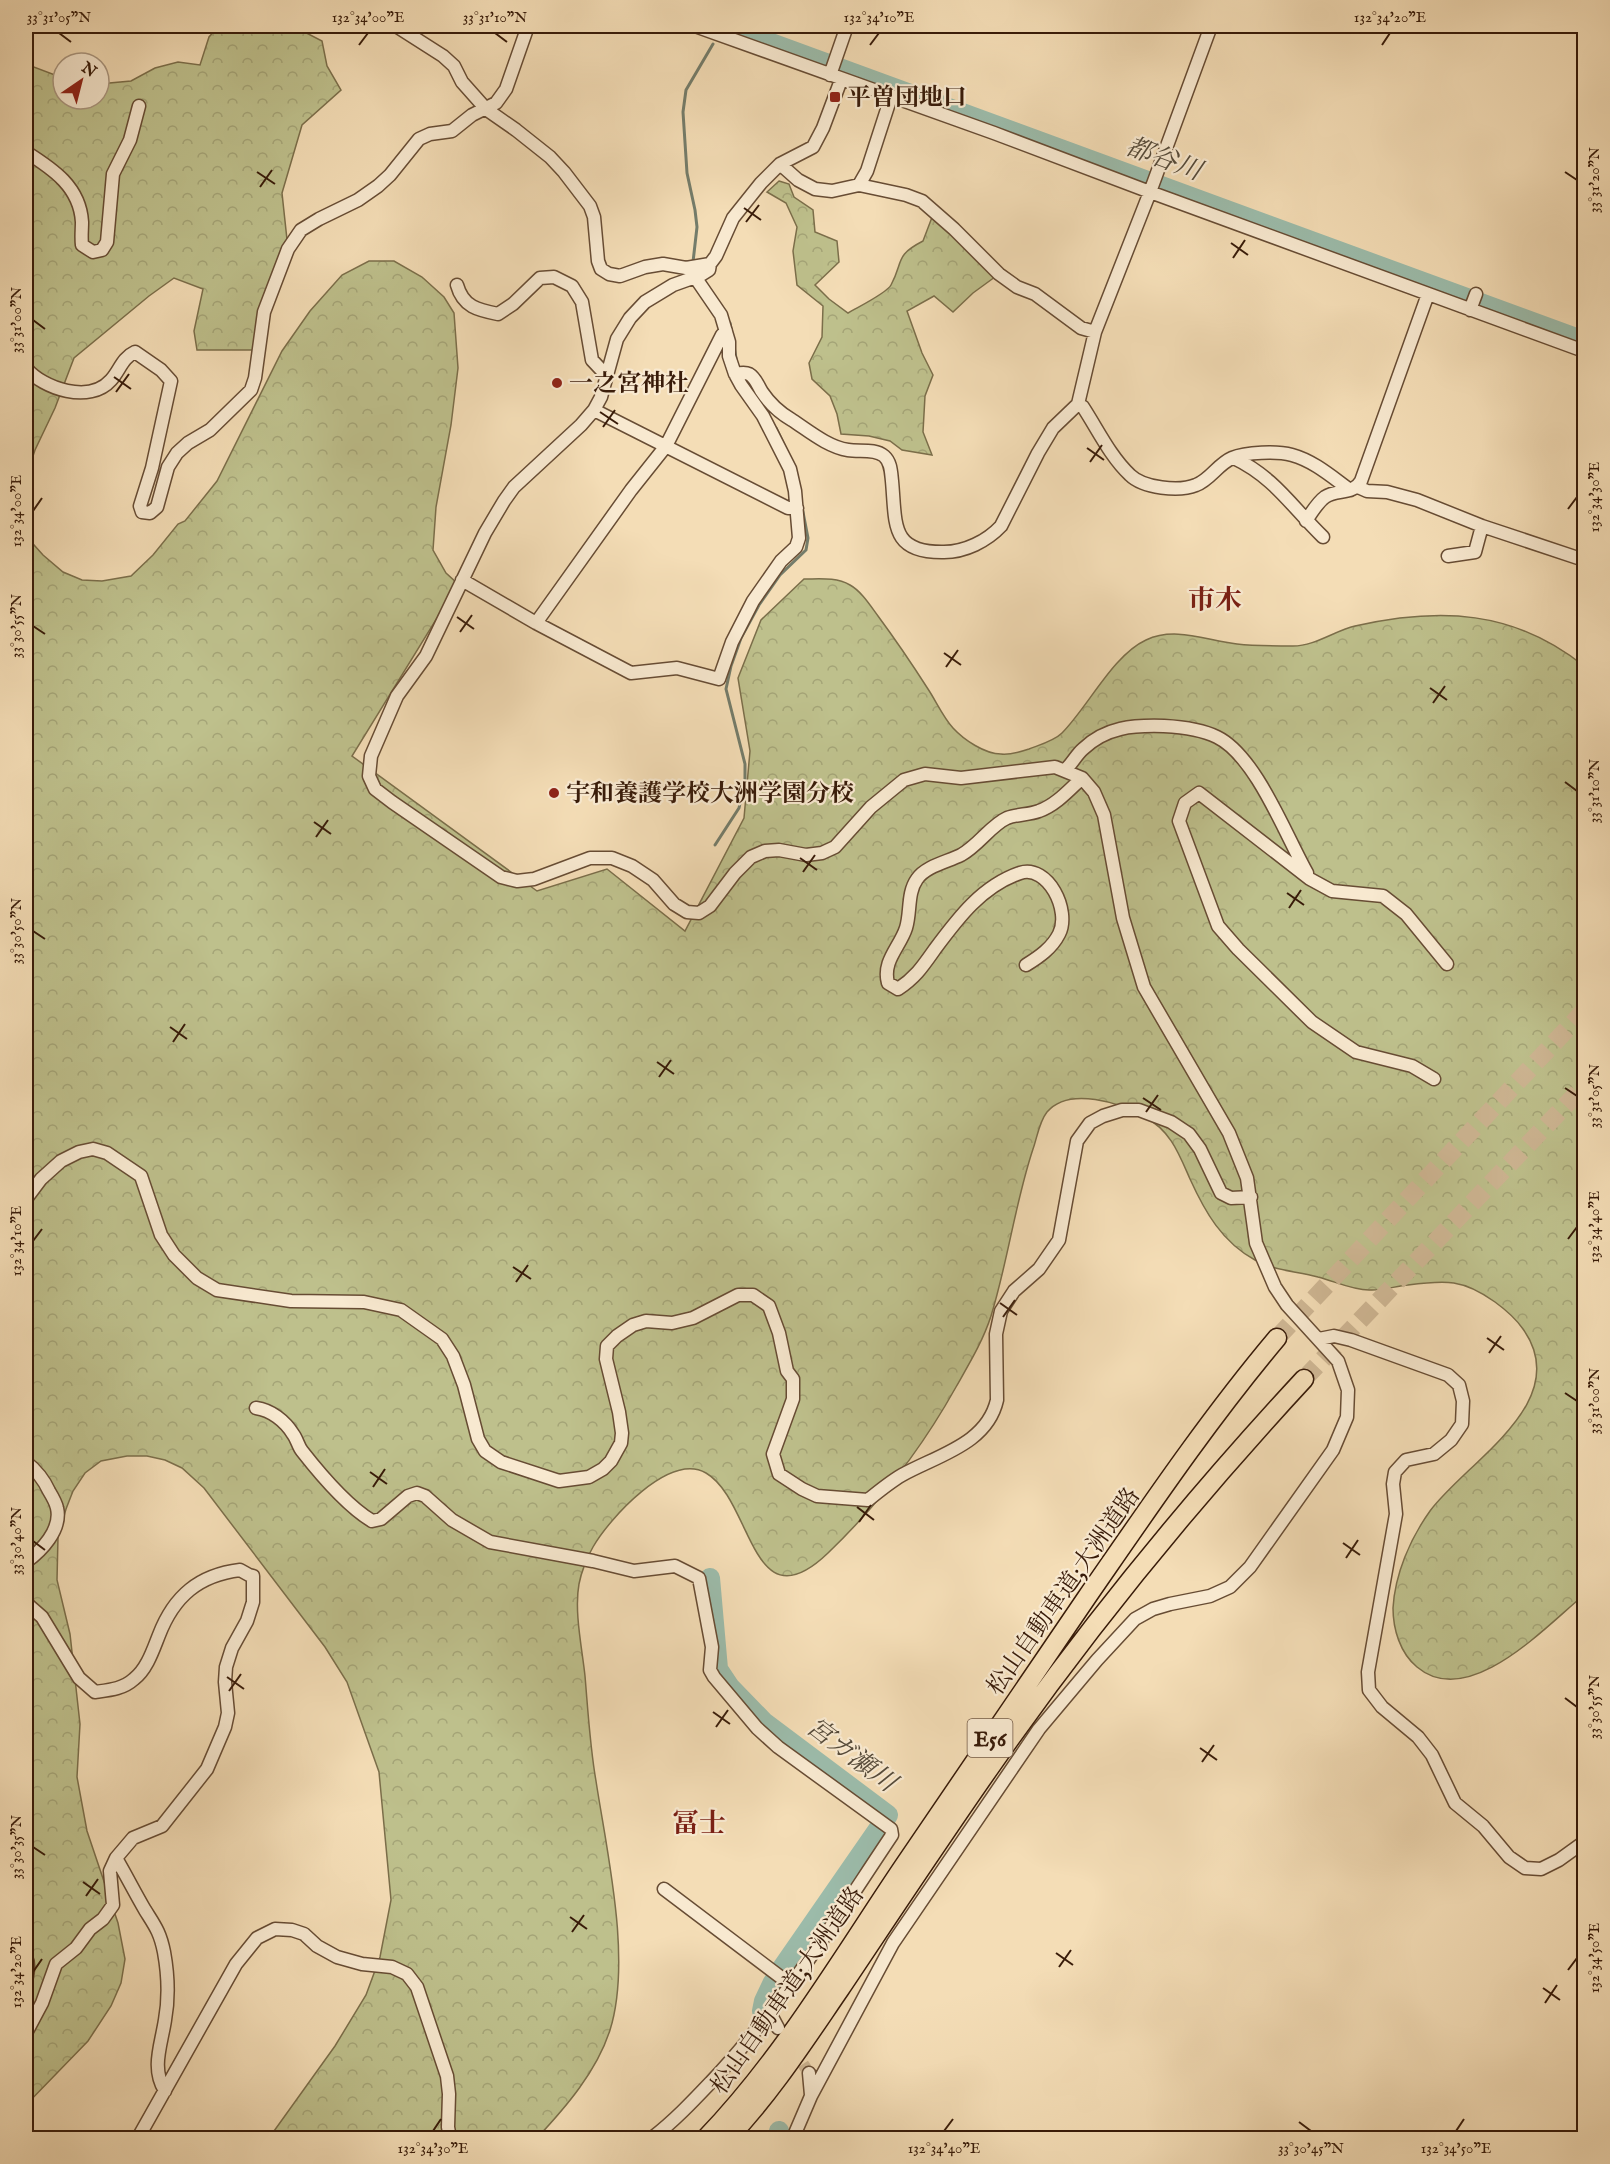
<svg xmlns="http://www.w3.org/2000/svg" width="1610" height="2164" font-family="'IM FELL English','Noto Serif JP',serif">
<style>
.forest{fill:url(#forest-crowns);stroke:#7b6e4a;stroke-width:1.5}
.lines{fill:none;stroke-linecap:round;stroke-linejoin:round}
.stream{stroke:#747c6a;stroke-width:3}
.river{stroke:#9cbcab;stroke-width:20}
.minor-tunnel{stroke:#ceb693;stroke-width:12;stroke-dasharray:12 6;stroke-linecap:butt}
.highway-tunnel{stroke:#ceb693;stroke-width:18;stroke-dasharray:18 9;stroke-linecap:butt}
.minor-casing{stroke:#674c34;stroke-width:15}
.highway-casing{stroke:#381b09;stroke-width:21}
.minor{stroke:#f8e9d0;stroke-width:12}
.highway{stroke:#f4ddb6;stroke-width:18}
.ticks{fill:none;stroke:#381b09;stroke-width:2}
.poi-dot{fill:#8f2418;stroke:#f8e9d0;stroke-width:2}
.labels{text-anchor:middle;stroke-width:4.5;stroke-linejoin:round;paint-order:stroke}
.shield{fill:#f8e9d0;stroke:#725945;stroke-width:1.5}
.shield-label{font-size:22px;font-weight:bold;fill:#381b09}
.poi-label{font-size:24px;font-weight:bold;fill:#381b09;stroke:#f8e9d0;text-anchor:start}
.street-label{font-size:24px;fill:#381b09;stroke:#f8e9d0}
.water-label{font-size:26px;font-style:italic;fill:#564b3a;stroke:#f8e9d0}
.quarter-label{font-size:27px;font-weight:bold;fill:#7a1f14;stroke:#f8e9d0}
.neatline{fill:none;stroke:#381b09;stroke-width:2}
.ticks-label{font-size:15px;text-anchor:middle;fill:#381b09}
</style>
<defs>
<pattern id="forest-crowns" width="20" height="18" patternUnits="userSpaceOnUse" patternTransform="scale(1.5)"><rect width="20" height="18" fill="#bec08c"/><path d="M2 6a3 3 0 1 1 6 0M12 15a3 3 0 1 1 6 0" fill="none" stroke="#a4a477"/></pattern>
</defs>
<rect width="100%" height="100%" fill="#f4ddb6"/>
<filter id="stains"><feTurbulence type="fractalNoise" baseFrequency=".00333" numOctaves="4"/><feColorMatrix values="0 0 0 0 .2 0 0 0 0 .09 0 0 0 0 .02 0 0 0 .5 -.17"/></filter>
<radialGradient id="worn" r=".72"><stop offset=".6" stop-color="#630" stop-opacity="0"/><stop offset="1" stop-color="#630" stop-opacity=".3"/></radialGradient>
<!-- forest -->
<path class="forest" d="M219 26H293L322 41 327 66 341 90 302 125 282 193 288 249 258 350H197L194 331 203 289 174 278 149 296 74 358 55 408 35 450 26 477V64L63 78V99H99V84L131 81 155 68 178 62 200 65 209 37Z
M779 181 789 184 794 197 813 210 815 232 837 241 839 262 815 285 829 299 848 313C858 307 887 293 891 285 904 261 894 256 923 241L934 212 999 274 973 293 953 312 934 296 907 311 922 353 933 375 925 396 923 432 932 455 902 450 890 441 869 436 841 434 837 414 830 396 812 379 809 363 822 337 823 306 797 285 793 251 797 227 786 203 767 192Z
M369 261H394L422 277 444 297 454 313 458 368 451 425 436 507 433 550 446 573 458 584 352 756 537 891 607 869 685 931 744 818 750 751 738 678 761 620 804 579C820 579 836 577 850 585 861 591 870 605 878 616 895 639 912 664 928 689 936 701 943 717 953 728 964 740 985 754 1001 754 1010 755 1020 752 1029 749 1039 745 1054 741 1062 733 1088 707 1113 655 1146 640 1176 626 1207 641 1237 644 1255 646 1275 646 1293 646 1315 646 1334 631 1355 626 1440 607 1514 610 1584 666V1595C1547 1625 1469 1711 1417 1667 1400 1653 1393 1629 1393 1608 1395 1574 1410 1539 1430 1511 1467 1461 1575 1402 1523 1329 1516 1319 1506 1310 1495 1302 1463 1279 1446 1280 1408 1285 1396 1286 1381 1291 1369 1290 1352 1290 1334 1281 1318 1277 1297 1271 1274 1271 1255 1260 1222 1242 1205 1212 1190 1179 1179 1154 1171 1131 1145 1117 1121 1103 1069 1086 1047 1112 1039 1122 1037 1138 1033 1149 1015 1203 1008 1261 991 1316 983 1341 969 1364 956 1387 922 1448 879 1504 828 1553 751 1627 753 1500 706 1473 669 1452 609 1519 593 1547 587 1557 581 1573 579 1584 574 1611 582 1648 585 1676 588 1711 590 1747 596 1781 607 1853 632 1960 610 2030 597 2071 566 2107 537 2138H269L335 2046 366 1995 380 1957 391 1900 379 1772 347 1682 325 1647 204 1488 182 1468 165 1460 147 1456H127L101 1461 85 1473 73 1491 66 1509 58 1537 57 1580 70 1634 80 1724 77 1777 87 1831 118 1923 125 1959 121 1983 111 2006 88 2041 26 2105V536L43 555 63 572 82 580 102 581 131 576 153 555 178 524 185 521 217 481 282 351 310 311 342 275Z"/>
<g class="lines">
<!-- stream -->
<path class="stream" d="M693 262 697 227 695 210 687 173 683 112 686 90 713 44
M730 323 737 364
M776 428 786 449
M715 845 739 808 745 782V764L726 689 731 666 741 638 759 605 780 575 806 550 808 538 802 507"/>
<!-- river -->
<path class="river" d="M725 26 1584 341
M710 1578 718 1669 730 1687 764 1722 888 1815 782 1968
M762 2011 764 2001 773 1982
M778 2138 779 2131"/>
<!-- minor-tunnel -->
<path class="minor-tunnel" d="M793 2049 809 2073"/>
<!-- highway-tunnel -->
<path class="highway-tunnel" d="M1277 1338 1584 1011
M1304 1379 1584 1086"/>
<defs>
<path id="minor" d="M396 26 443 56 454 66 462 82 486 109 516 130 550 157 564 172 590 206 594 217 598 261 601 269 609 274 620 276 645 267 663 264 686 268 710 264
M695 26 994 133 1150 192 1584 351
M830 75 847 26
M26 152C53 169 80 187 82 222 82 230 81 237 82 245L93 252 102 250 107 242 113 174 130 140 139 106
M780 164 798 180 815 189 832 191 859 185 906 195 922 201 954 229 999 274 1017 287 1035 294 1081 328 1095 332
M859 185 867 171 891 97
M457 285C463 307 478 310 498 314L513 304 540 278 554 277 572 286 582 302 592 360 607 376
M1470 310 1476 294
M26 368C43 389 90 404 111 380 120 370 122 358 135 352L161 370 171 381 152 468 140 506 142 512 150 513 157 507 168 467 177 453 188 443 210 430 251 390 255 378 264 312 288 249 301 230 319 219 358 200 378 186 390 175 419 139 430 134 452 131 472 115 496 103 506 89 528 26
M735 374C740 373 745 372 749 374 756 378 758 386 762 392 770 404 780 413 792 420 809 431 828 447 848 450 859 452 875 448 884 456 891 462 891 472 892 481 896 524 890 553 944 552 965 552 987 541 1001 526L1038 453 1053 428 1078 404 1095 332 1150 192 1211 26
M1078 404 1083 407C1098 430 1110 456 1130 475 1143 488 1179 492 1196 485 1210 480 1218 464 1232 458 1246 452 1277 451 1292 455 1314 461 1332 477 1350 490
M594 410 788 508H797
M1234 458C1274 477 1292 507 1323 537
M1358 487 1367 491 1387 492 1417 500 1482 526 1584 560
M1306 521C1311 513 1318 502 1325 497 1337 489 1353 495 1361 481L1428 294
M1448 556 1475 552 1482 526
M462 580 536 623 631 673 677 668 719 679 732 642 753 601 781 561 796 547 799 538 795 491 790 469 763 416 741 385 735 374 729 356V342L721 315 695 277
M536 623 631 490 666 446 722 335 726 331
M1065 770C1072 764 1076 755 1083 749 1106 727 1133 725 1164 726 1182 727 1201 729 1217 737 1256 756 1286 836 1307 873
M1026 965C1039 957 1052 948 1059 934 1071 911 1048 864 1020 873 982 886 958 918 935 949 923 966 916 977 898 989L888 983C882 961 900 947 906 928 911 912 907 893 917 879 926 866 947 862 961 855 979 845 991 825 1007 818 1017 814 1029 815 1039 811 1056 805 1069 790 1082 778
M1434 1079 1412 1066 1356 1052 1312 1022 1238 949 1218 926 1179 821 1185 803 1199 793 1310 879 1332 891 1383 896 1406 914 1447 964
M26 1199 41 1179 61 1161 79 1152 93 1149 107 1153 141 1176 161 1235 174 1255 197 1278 217 1290 291 1301 364 1302 401 1310 442 1339 453 1356 464 1385 478 1439 485 1451 501 1462 559 1481 589 1477 603 1469 611 1461 621 1443 622 1433 619 1412 606 1359 607 1346 617 1336 633 1325 646 1321 672 1323 693 1318 738 1295H753L769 1306 779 1333 787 1371 793 1379V1399L773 1454 779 1474 802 1489 817 1496 868 1500C879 1491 890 1482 902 1475 938 1455 987 1444 997 1400L996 1334 1001 1311 1014 1291 1039 1269 1059 1240 1077 1141 1090 1123 1103 1116 1122 1110H1139L1171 1122 1189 1134 1200 1149 1221 1193 1231 1198 1251 1197
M1319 1339 1334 1336 1351 1340 1448 1375 1459 1385 1463 1401 1462 1424 1451 1440 1434 1454 1406 1460 1395 1472 1393 1484 1396 1514 1368 1672 1369 1690 1382 1707 1418 1737 1432 1755 1455 1803 1483 1826 1509 1857 1525 1868 1541 1869 1559 1860 1584 1842
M256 1408C271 1410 285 1421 293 1434 297 1439 298 1446 302 1451 320 1474 347 1506 372 1521L381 1519 408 1496 417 1493 425 1496 452 1520 490 1542 593 1561 634 1571 675 1566 699 1578 712 1647 710 1670 714 1677 757 1728 778 1747 891 1829 892 1835C835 1920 782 2007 711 2082 692 2102 674 2121 652 2138
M26 1462C36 1470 44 1480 49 1491 52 1496 56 1503 57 1508 62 1530 41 1551 26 1562
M26 1603 42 1617 79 1678 95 1692C110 1690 123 1689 134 1679 147 1669 153 1650 159 1635 174 1596 199 1575 240 1570L249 1575 253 1576V1602L247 1621 232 1648 226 1667 225 1682 228 1713 225 1727 207 1769 162 1826 133 1838 116 1858 110 1871 113 1905 103 1919 90 1929 76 1948 56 1964 42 2003 26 2033
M116 1858C126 1875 135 1893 145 1910 155 1926 160 1932 164 1952 168 1974 169 1998 165 2020 161 2046 151 2068 165 2091
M664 1889 791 1985
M26 1957C30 1965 27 1974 26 1982
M770 2013 778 2028
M809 2073 811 2095
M138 2138 236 1964 257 1938 275 1929 292 1930 304 1934 317 1946 337 1957 362 1964 392 1967 407 1974 417 1987 447 2076 449 2094 448 2127 450 2138
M793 2138 811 2096 893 1943 1039 1729 1097 1660 1135 1619 1153 1609 1170 1604 1210 1596 1230 1587 1250 1567 1333 1450 1347 1417 1348 1390 1338 1361 1287 1305 1275 1287 1256 1243 1247 1178 1229 1133 1144 987 1123 918 1104 815 1094 792 1082 778 1055 767 961 778 925 774 904 780 871 807 835 847 822 853 806 855 779 850 765 851 751 857 735 873 710 906 699 913 687 912 674 904 653 880 632 866 612 858H590L534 879 517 881 501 877 392 802 375 789 369 776 371 756 397 696 426 656 485 533 504 501 514 487 581 425 594 410 601 397 617 339 630 318 645 302 673 285 701 275 709 270 710 264 716 256 733 218 761 183 780 164 813 147 823 128 841 80"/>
<path id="highway" d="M706 2138C783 2058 841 1959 903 1867 964 1776 1026 1687 1087 1597 1148 1509 1208 1420 1277 1338
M728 2138C771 2093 805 2040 840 1989 891 1913 941 1837 993 1763 1088 1627 1192 1500 1304 1379"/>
</defs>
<!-- minor casing -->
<use href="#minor" class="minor-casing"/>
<!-- highway casing -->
<use href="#highway" class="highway-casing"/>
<!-- minor -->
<use href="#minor" class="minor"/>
<!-- highway -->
<use href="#highway" class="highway"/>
</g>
<!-- ticks -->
<path class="ticks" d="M59 33 71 42M495 33 507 42M359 45 368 33M870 45 879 33M1382 45 1390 33M257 172 275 184M1565 172 1577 180M260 187 272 170M744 208 761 220M746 222 759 205M1231 243 1248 255M1233 258 1245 240M33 320 45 329M114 377 131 389M116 392 129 374M600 412 618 424M603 427 615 410M1087 448 1104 460M1090 462 1102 445M1568 509 1577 497M33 511 42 498M457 617 474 629M33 626 45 634M460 632 472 615M944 653 961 665M946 667 958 650M1430 688 1447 700M1433 703 1445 686M1565 782 1577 791M314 822 331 834M316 837 328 820M800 858 817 870M803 872 815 855M1287 893 1304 905M1289 908 1301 890M33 931 45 939M170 1027 187 1039M173 1042 185 1024M657 1062 674 1074M659 1077 671 1060M1565 1088 1577 1096M1143 1098 1161 1110M1146 1112 1158 1095M1568 1239 1577 1227M33 1241 42 1229M513 1267 531 1279M516 1282 528 1265M1000 1303 1017 1315M1003 1317 1015 1300M1487 1338 1504 1350M1489 1353 1501 1336M1565 1393 1577 1401M370 1472 387 1484M373 1487 385 1469M857 1507 874 1520M859 1522 871 1505M33 1541 45 1550M1343 1543 1360 1555M1346 1558 1358 1540M227 1677 244 1689M229 1691 241 1674M1565 1698 1577 1707M713 1712 730 1724M716 1727 728 1710M1200 1748 1217 1760M1202 1762 1214 1745M33 1847 45 1855M83 1882 100 1894M86 1896 98 1879M570 1917 587 1929M572 1932 584 1915M1056 1953 1073 1965M1059 1967 1071 1950M1568 1970 1577 1958M33 1972 42 1959M1543 1988 1560 2000M1545 2003 1557 1985M1299 2122 1311 2131M433 2131 441 2119M944 2131 953 2119M1456 2131 1464 2119"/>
<!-- markers -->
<g class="poi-dot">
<rect x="829" y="91" width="12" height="12" rx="3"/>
<circle cx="557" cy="383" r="6"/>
<circle cx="554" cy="793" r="6"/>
</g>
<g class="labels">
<!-- shield labels -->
<rect class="shield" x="967.5" y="1719" width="45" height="38" rx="4.5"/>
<g class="shield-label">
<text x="990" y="1746">E56</text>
</g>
<!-- poi labels -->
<g class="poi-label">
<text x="847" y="105">平曽団地口</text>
<text x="569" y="391">一之宮神社</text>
<text x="566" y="801">宇和養護学校大洲学園分校</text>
</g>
<!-- street labels -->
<g class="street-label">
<text transform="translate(1063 1591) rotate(-55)" y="8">松山自動車道;大洲道路</text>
<text transform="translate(787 1990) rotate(-55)" y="8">松山自動車道;大洲道路</text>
</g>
<!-- water labels -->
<g class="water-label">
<text transform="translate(1164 158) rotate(20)" y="9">都谷川</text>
<text transform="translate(852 1754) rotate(37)" y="9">宮ガ瀬川</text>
</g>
<!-- quarter labels -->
<g class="quarter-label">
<text x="1215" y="609">市木</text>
<text x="699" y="1832">冨士</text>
</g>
</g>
<!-- margin -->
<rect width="1610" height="2164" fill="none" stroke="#f4ddb6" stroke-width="66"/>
<!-- north arrow -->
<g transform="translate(81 81) rotate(35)"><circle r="28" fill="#f8e9d0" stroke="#ab9780" stroke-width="1.5"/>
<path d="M0-4.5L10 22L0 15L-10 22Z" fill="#8f2418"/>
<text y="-9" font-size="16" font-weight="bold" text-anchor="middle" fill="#381b09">N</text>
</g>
<rect x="33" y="33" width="1544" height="2098" class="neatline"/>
<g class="ticks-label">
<text x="59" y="22">33°31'05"N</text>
<text x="368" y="22">132°34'00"E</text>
<text x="495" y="22">33°31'10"N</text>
<text x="879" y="22">132°34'10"E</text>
<text x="1390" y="22">132°34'20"E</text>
<text transform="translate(1594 180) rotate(-90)" y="5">33°31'20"N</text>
<text transform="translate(16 320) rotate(-90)" y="5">33°31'00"N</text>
<text transform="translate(1594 497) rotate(-90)" y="5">132°34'30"E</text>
<text transform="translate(16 511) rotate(-90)" y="5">132°34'00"E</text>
<text transform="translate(16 626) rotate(-90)" y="5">33°30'55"N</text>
<text transform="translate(1594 791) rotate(-90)" y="5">33°31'10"N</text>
<text transform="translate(16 931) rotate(-90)" y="5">33°30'50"N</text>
<text transform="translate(1594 1096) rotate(-90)" y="5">33°31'05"N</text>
<text transform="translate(1594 1227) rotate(-90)" y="5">132°34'40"E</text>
<text transform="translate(16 1241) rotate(-90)" y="5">132°34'10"E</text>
<text transform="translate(1594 1401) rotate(-90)" y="5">33°31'00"N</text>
<text transform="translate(16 1541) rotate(-90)" y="5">33°30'40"N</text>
<text transform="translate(1594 1707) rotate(-90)" y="5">33°30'55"N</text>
<text transform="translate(16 1847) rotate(-90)" y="5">33°30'35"N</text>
<text transform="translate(1594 1958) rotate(-90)" y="5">132°34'50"E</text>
<text transform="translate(16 1972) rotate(-90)" y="5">132°34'20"E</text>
<text x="433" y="2153">132°34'30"E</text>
<text x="944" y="2153">132°34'40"E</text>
<text x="1311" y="2153">33°30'45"N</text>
<text x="1456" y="2153">132°34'50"E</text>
</g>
<rect width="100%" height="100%" filter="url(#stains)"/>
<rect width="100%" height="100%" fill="url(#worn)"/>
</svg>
